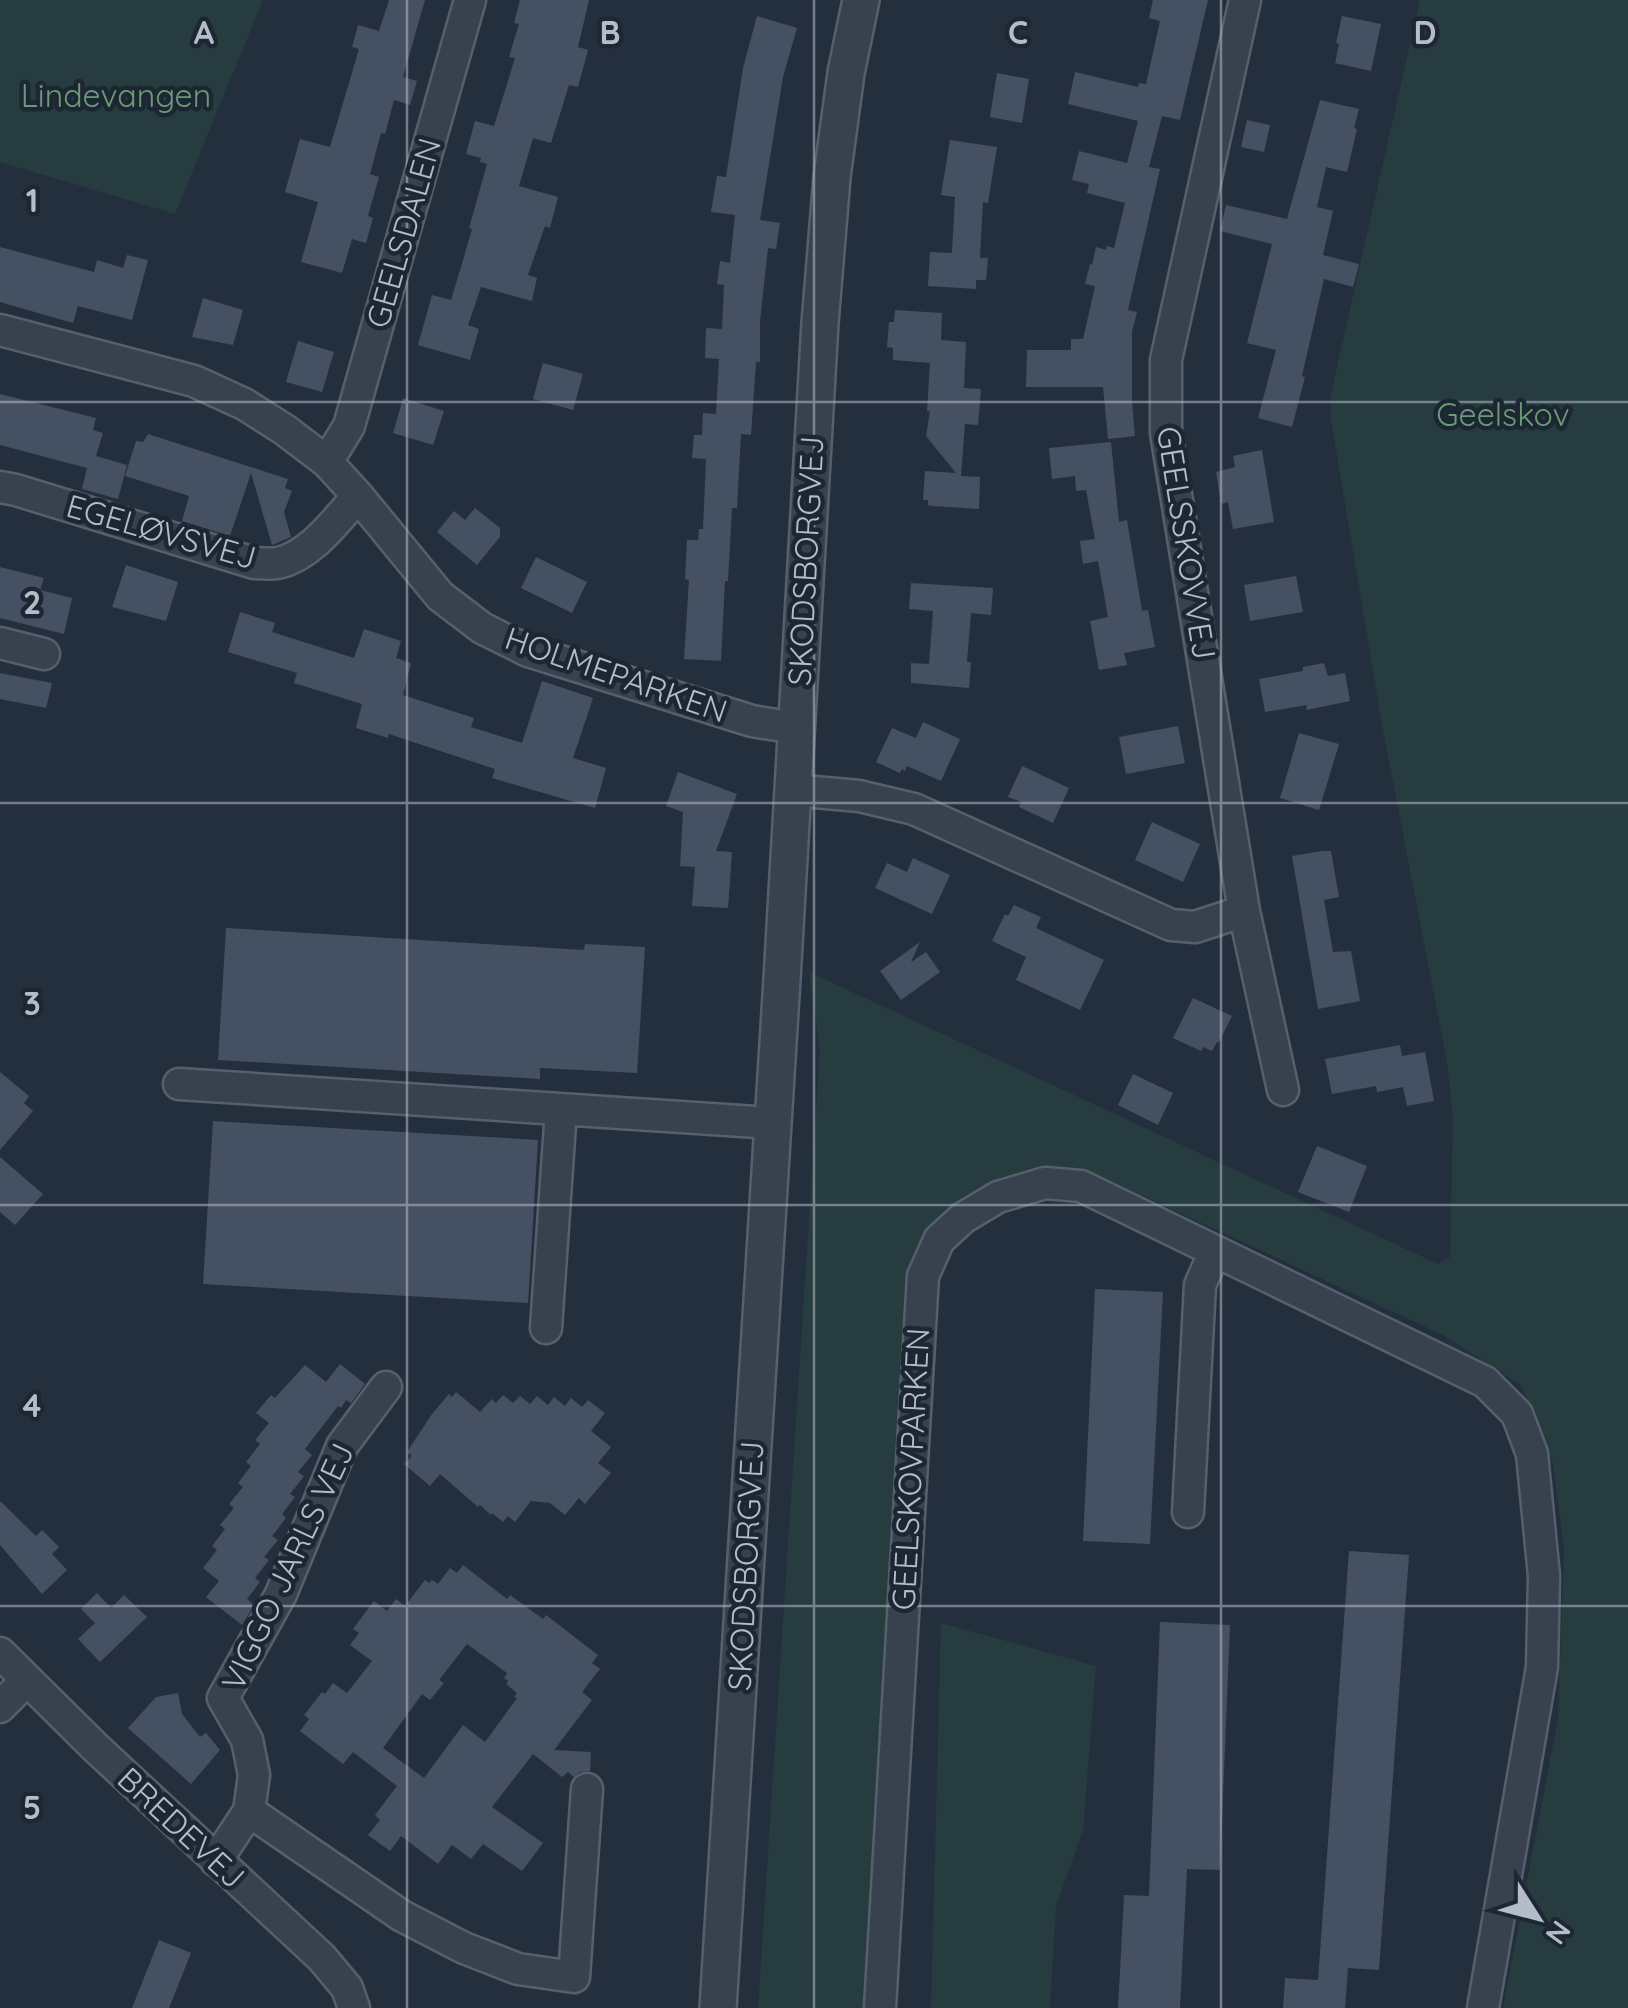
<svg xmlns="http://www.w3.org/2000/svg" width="1628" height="2008" font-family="Quicksand,sans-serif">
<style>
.green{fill:#263c3f}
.building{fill:#455162;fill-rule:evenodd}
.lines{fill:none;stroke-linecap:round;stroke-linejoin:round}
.minor-casing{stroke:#565f6c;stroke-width:35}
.tertiary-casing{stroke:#565f6c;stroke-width:40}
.minor{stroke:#38414e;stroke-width:30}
.tertiary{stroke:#38414e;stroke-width:35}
.grid{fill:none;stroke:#b4bcc9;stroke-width:2.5;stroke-opacity:0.55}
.labels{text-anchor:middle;stroke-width:9;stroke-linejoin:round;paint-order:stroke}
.park-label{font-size:32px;fill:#6b9a76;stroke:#1d2633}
.street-label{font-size:32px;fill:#b4bcc9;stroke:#1d2633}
.grid-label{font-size:32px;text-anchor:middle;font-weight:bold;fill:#b4bcc9;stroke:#1d2633;stroke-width:9;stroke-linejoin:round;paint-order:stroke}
</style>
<rect width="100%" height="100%" fill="#242f3e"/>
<!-- green -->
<path class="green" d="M0 0H263L175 214 0 162Z
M1420 0H1628V2008H1503L1558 1719 1564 1549 1553 1463 1522 1386 1443 1335 1087 1170H1040L967 1197 930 1230 867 2008H758L820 1049 809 972 1438 1264 1450 1257 1453 1116 1447 1062 1383 730 1331 420V397L1336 371Z
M941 1623 1096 1666 1083 1831 1056 1906 1050 2008H931Z"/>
<!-- building -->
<path class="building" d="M389 0H425L403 77 417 81 410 105 394 100 385 134 381 133 370 174 379 177 368 216 373 218 366 243 352 239 342 273 301 262 318 202 285 192 300 139 330 147 359 49 352 47 358 25 379 31Z
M520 0H589L578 47 588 50 578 87 569 85 551 143 533 138 519 186 558 197 550 228 545 226 528 275 537 278 532 301 481 287 468 325 479 329 470 360 418 345 432 295 451 300 461 267 472 229 469 228 487 164 480 162 481 158 466 154 475 121 494 126 515 58 509 57 519 24 514 23Z
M1153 0H1208L1180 120 1162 116 1149 167 1160 169 1128 310 1137 312 1132 332V402L1135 436 1108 439 1103 387H1026L1027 350H1071V339H1083L1095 286 1085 284 1090 264 1092 265 1096 247 1106 250 1107 246 1114 248 1125 203 1087 193 1089 184 1072 180 1079 151 1127 163 1138 121 1068 104 1075 72 1138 87 1139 83 1146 84 1160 21 1149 18Z
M757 16 797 28 783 77 760 220 780 223 776 249 768 248 760 321V362H756L751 435 741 434 737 508H732L728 581H725L721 661 684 659 689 580 685 579 687 540H698L699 529H703L706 459 692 458 694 435H702L703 413 716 414 719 359 705 358 706 328 722 329 724 285 717 284 720 261 730 263 735 215 711 212 717 176 726 177 743 68Z
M1342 16 1381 24 1371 71 1335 63 1339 44 1336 43Z
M997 73 1029 79 1022 123 990 117Z
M1320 100 1359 109 1354 128 1357 129 1347 172 1326 167 1317 207 1333 211 1323 255 1359 264 1353 287 1324 279 1302 376 1305 377 1292 427 1258 418 1276 350 1247 343 1272 244 1220 231 1226 205 1287 219Z
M1247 120 1270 125 1264 152 1241 147Z
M950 140 997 147 988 203 983 202 980 258H988L986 280H976V289L928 286 930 252 952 253 955 197 941 195Z
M0 247 94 272 97 260 123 268 127 255 148 260 132 320 78 306 73 323 0 302Z
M203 298 243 310 233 345 192 337Z
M895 310 942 313 941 340 966 342 964 388 981 389 978 425 965 424 961 476 980 477 979 509 932 506 928 505V500H923L925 471 956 473 926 436 930 411H927L930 363 893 360V348L887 347 889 322H894Z
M298 341 334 352 322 392 286 382Z
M543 363 583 374 573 410 533 399Z
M0 394 96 418 93 430 103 433 96 456 127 465 118 499 82 489 87 468 0 445Z
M403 398 444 411 433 445 393 433Z
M148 434 288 479 285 488 292 491 284 512 291 537 272 545 251 473 230 536 182 521 189 496 125 476 136 441 143 442Z
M1111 442 1119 522 1127 520 1142 611 1148 610 1155 647 1124 653 1127 665 1099 670 1090 621 1108 617 1098 561 1083 564 1080 541 1095 539 1086 490 1076 491 1075 476 1052 479 1049 448Z
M1262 450 1274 522 1233 529 1228 502 1221 504 1216 472 1235 467 1233 456Z
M475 508 500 528V537L477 565 437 532 454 511 465 520Z
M536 557 587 582 572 613 521 588Z
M126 565 178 582 166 621 112 607Z
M0 567 44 578 40 590 72 598 64 634 0 618Z
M1296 576 1303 612 1250 621 1244 585Z
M911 583 993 588 991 615 971 613 967 662H971L969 688 911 683V663L929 664 933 611 909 609Z
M240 612 275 623 272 632 354 658 364 629 401 641 396 658 411 663 403 695 474 718 471 727 522 743 542 681 593 698 573 758 606 768 595 808 492 778 495 769 389 734 388 738 356 728 362 704 294 683 297 673 228 652Z
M1324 663 1328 676 1345 673 1350 701 1306 710 1307 705 1265 712 1259 679 1303 671V667Z
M0 673 52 683 46 708 0 699Z
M923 722 960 739 941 781 907 766 905 771 902 769 900 773 876 762 892 728 916 738Z
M1178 726 1185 763 1126 774 1119 737Z
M1299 733 1339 744 1319 810 1280 798Z
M1022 766 1069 788 1053 823 1019 807 1021 802 1008 797Z
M678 772 737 794 716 851 732 852 728 908 692 906 695 867 680 866 683 812 666 806Z
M1152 822 1200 844 1183 882 1135 860Z
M1322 851H1331L1339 897 1324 900 1333 952 1351 951 1360 1001 1318 1009 1292 856Z
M913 858 950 875 932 914 875 888 887 863 907 872Z
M1014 905 1041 917 1036 928 1104 960 1080 1010 1016 980 1026 957 992 941 1005 914 1008 916Z
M226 928 584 950 585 944 645 947 637 1073 540 1068V1079L218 1060Z
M920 942 911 962 926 952 940 972 901 1000 880 971Z
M1193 998 1232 1016 1219 1042H1217L1212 1051 1203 1047 1201 1051 1173 1038Z
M1400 1045 1402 1056 1425 1052 1434 1101 1407 1106 1403 1087 1377 1092 1376 1086 1332 1094 1325 1059Z
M0 1072 29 1096 24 1103 33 1111 0 1150Z
M1133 1074 1173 1093 1158 1125 1118 1105Z
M213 1121 538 1140 528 1303 203 1284Z
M1317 1146 1367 1166 1349 1212 1298 1192Z
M0 1157 43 1194 15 1225 0 1212Z
M1095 1289 1163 1292 1150 1544 1083 1541Z
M340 1364 365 1384 351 1403 346 1400 341 1408 338 1406 305 1449 312 1455 298 1472 304 1476 290 1494 295 1497 282 1514 286 1518 272 1536 278 1540 264 1557 269 1560 255 1578 260 1582 247 1599 254 1605 242 1625 206 1597 219 1581 203 1568 217 1550 212 1546 225 1529 220 1525 234 1508 229 1504 243 1487 238 1483 251 1466 246 1462 260 1444 255 1440 269 1423 256 1413 271 1395 275 1398 305 1365 326 1382Z
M456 1392 480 1412 492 1399 496 1403 503 1395 513 1403 520 1396 530 1404 537 1396 548 1405 554 1397 565 1406 571 1398 582 1407 588 1400 605 1413 591 1431 611 1447 598 1463 611 1473 585 1504 579 1498 565 1515 550 1503 531 1501 515 1522 508 1516 503 1522 492 1513 491 1515 480 1505 478 1507 440 1474 430 1486 404 1464 412 1456 407 1452 432 1414 449 1394 452 1397Z
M0 1501 36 1536 42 1530 59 1547 52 1554 67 1570 42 1594 0 1545Z
M1349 1551 1409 1555 1379 1970 1348 1968 1345 2008H1283L1285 1978 1318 1980Z
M463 1565 507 1599 510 1595 543 1619 546 1615 598 1655 592 1663 600 1669 582 1692 592 1700 554 1750 591 1752 590 1771 580 1772 574 1777 568 1772 562 1777 533 1754 492 1807 543 1843 522 1871 483 1844 471 1859 452 1845 438 1864 401 1836 390 1851 368 1835 380 1820 375 1815 397 1786 353 1752 343 1764 300 1731 309 1719 304 1715 322 1692 325 1694 333 1683 347 1693 372 1661 350 1645 359 1633 353 1629 374 1601 387 1611 396 1599 405 1606 425 1580 429 1583 432 1580 438 1584 450 1568 457 1573ZM467 1644 507 1673 504 1678 508 1681 506 1684 517 1693 514 1697 517 1698 485 1742 463 1725 424 1778 383 1748 422 1694 430 1700 444 1683 439 1680Z
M97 1593 111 1608 124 1595 147 1617 100 1662 78 1639 95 1623 81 1609Z
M1160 1622 1230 1625 1220 1870 1187 1869 1180 2008H1118L1124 1895 1149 1896Z
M178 1693 182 1714 200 1737 206 1733 220 1750 191 1784 128 1728 156 1697Z
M159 1940 191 1953 169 2008H132Z"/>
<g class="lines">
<defs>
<path id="minor" d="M1245 0 1166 360V433L1244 911 1283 1090
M0 330 194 381 244 404 285 430 327 462 358 496 440 596 482 628 528 651 752 721 795 728
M327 462 349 426 470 0
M0 487 16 490 254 563C261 563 271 564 278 563 311 556 337 519 358 496
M0 643 44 654
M792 790 859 796 914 809 1171 925 1195 927 1244 911
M179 1084 772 1123
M546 1328 561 1110
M1188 1512 1200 1285 1215 1251
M0 1653 95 1747 322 1958 347 1988 354 2008
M0 1707 27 1680
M249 1811 402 1916 464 1948 518 1969 574 1977 587 1789
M216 1861 249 1811 254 1775 247 1740 223 1698 281 1594 342 1446 386 1387
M880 2008 923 1276 939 1240 963 1218 998 1197 1045 1183 1081 1186 1485 1382 1517 1414 1532 1454 1544 1576 1542 1667 1483 2008"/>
<path id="tertiary" d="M718 2008 782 979 820 323 832 177 846 73 861 0"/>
</defs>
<!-- minor casing -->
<use href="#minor" class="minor-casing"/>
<!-- tertiary casing -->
<use href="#tertiary" class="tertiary-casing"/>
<!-- minor -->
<use href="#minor" class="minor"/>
<!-- tertiary -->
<use href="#tertiary" class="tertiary"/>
</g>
<!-- grid -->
<path class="grid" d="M407 0V2008M814 0V2008M1221 0V2008M0 402H1628M0 803H1628M0 1205H1628M0 1606H1628"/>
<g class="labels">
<!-- park labels -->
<g class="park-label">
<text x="116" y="107">Lindevangen</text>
<text x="1503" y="426">Geelskov</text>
</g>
<!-- street labels -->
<g class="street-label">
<text transform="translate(404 233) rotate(-74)" y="11">GEELSDALEN</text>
<text transform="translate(161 532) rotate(16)" y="11">EGELØVSVEJ</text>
<text transform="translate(1186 543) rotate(81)" y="11">GEELSSKOVVEJ</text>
<text transform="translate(806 561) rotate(-87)" y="11">SKODSBORGVEJ</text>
<text transform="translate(616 675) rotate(19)" y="11">HOLMEPARKEN</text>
<text transform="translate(911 1469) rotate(-87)" y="11">GEELSKOVPARKEN</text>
<text transform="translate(746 1566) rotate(-87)" y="11">SKODSBORGVEJ</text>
<text transform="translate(288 1567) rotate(-65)" y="11">VIGGO JARLS VEJ</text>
<text transform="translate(181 1828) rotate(43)" y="11">BREDEVEJ</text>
</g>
</g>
<g class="grid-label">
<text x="204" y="44">A</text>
<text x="610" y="44">B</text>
<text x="1018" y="44">C</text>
<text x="1425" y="44">D</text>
<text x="32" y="212">1</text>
<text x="32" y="614">2</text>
<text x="32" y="1015">3</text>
<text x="32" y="1417">4</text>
<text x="32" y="1819">5</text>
</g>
<!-- north arrow -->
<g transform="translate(1538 1918) rotate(126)" stroke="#1d2633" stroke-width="8" paint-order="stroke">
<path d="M0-8L18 38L0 25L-18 38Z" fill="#b4bcc9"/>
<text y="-15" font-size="28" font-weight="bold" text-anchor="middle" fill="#b4bcc9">N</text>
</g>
</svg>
